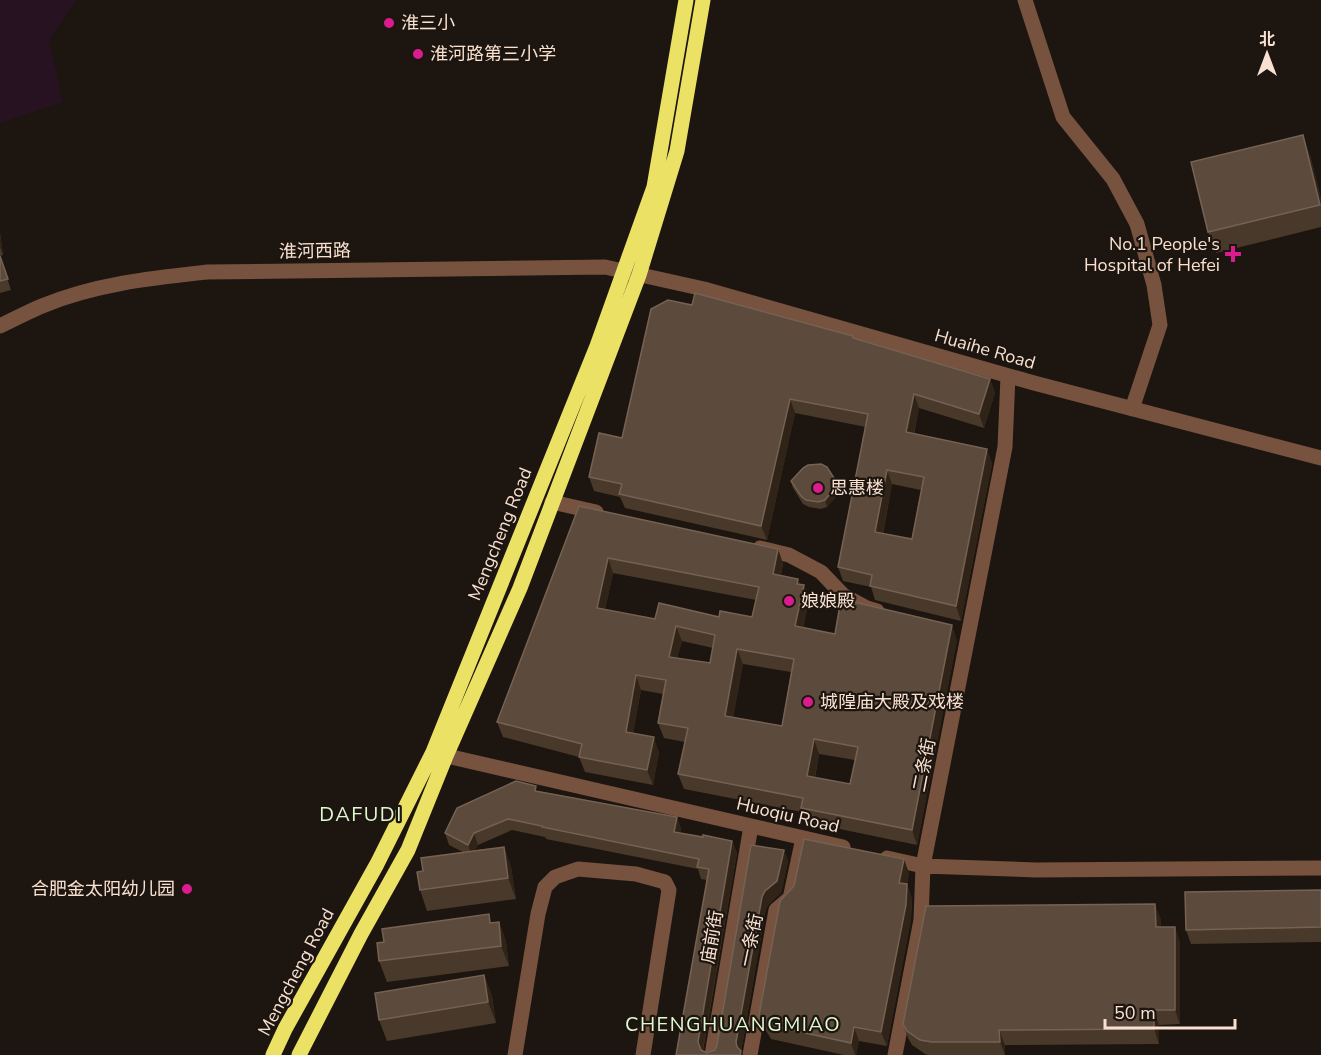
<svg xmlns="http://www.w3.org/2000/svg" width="1321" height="1055" font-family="'Nunito Sans','Noto Sans SC',sans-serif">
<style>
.green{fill:#261221}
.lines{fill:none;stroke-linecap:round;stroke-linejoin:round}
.minor{stroke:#76523f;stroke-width:15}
.major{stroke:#ebe165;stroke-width:15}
.wall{fill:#49392a;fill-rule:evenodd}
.shaded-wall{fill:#302317}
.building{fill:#5c4b3c;stroke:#756253;stroke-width:1.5;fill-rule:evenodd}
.poi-dot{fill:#da1c8e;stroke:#1d150f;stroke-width:2}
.labels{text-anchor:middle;stroke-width:4.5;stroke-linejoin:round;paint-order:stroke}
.poi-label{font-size:18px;fill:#f9e1d1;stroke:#1d150f;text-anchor:start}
.street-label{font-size:18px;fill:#f9e1d1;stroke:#1d150f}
.neighbourhood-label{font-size:20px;letter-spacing:1.5px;fill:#e0f9d2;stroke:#1d150f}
</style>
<rect width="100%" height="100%" fill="#1d150f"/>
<!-- green -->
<path class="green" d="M0 0H76L49 40 63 102 0 123Z"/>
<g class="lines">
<!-- minor -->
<path class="minor" d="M1025 0 1063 117 1113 179 1137 224 1154 285 1160 325 1132 409
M0 326C14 319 28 312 42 306 94 284 152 278 207 272L605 267 704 289 1034 383 1321 458
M552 502 596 512
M760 548 789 555 821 572 843 595 867 608 877 611
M434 753 843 847
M887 858 923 866 1036 870 1321 868
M515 1055 538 914 545 887 555 877 578 869 636 874 665 882 669 890 643 1055
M712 1055 751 826
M750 1055 776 910 790 898 791 894 803 838
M895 1055 921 920 923 866 1005 447 1008 376"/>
<!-- major -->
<path class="major" d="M273 1055 285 1029 377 864 433 752 597 346 654 187 686 0
M299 1055 361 934 408 850 446 756 520 588 639 275 677 151 703 0"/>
</g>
<!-- wall -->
<path class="wall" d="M1310 155 1321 199V227L1216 253 1208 232Z
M0 233 3 255 0 256 11 290 0 293Z
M692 305 853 336 854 338 990 379 995 393 984 428 919 408 914 434 987 449 992 464 961 621 875 600 871 587 843 581 838 567 866 427 795 413 767 540 625 508 620 497 594 491 589 477 622 438ZM892 484 921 490 912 539 883 534Z
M791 481 836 485 838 495 827 507 821 509 809 507 803 504 793 488Z
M579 506 778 549 783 564 781 575 798 579 800 584 804 585 809 600 803 627 835 634 957 640 917 845 806 822 802 812 684 789 678 774 685 742 664 738 658 723 663 694 641 690 633 733 659 752 653 785 585 772 579 757 503 737 497 722ZM613 573 756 600 752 617H719L655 619 605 610ZM682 641 713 648 710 663 677 658ZM743 664 791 672 782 726 733 718ZM819 754 855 760 850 784 815 778Z
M538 791 677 817 681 829 680 833 703 837 732 841 737 853 703 1051 707 1053 715 1050 717 1045 784 850 788 862 781 893 770 903 766 908 741 1052 742 1055H676L707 880 701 879 698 869 546 839 545 837 512 830 478 845 475 850 504 847 511 867 516 899 427 911 420 890 423 871 463 852 449 845 445 833Z
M909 873 907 884 912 899 911 919 887 1046 859 1041 856 1055H844L771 1039 765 1029 759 1015Z
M1321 890V942L1191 944 1186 930Z
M1161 919V927L1180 941V1024L1159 1025V1044L1005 1045V1055H928L925 1054 912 1045 908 1038 903 1024Z
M499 922 506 942 509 966 387 982 379 961 492 923Z
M484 975 492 996 496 1023 387 1041 379 1020Z"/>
<!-- shaded-wall -->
<path class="shaded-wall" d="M1303 135 1310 155 1321 199V207Z
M0 233 3 255 0 247Z
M990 379 995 393 984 428 979 414Z
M914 394 919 408 911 446 906 432Z
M790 399 795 413 767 540 761 526Z
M987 449 992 464 961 621 956 606Z
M887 470 892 484 880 547 875 532Z
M834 478 836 485 838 495 827 507 825 500Z
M778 549 783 564 778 588 773 574Z
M608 558 613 573 602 623 597 608Z
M798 579 802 591 804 585 809 600 801 641 795 626 797 584Z
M952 625 957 640 917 845 912 830Z
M676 626 682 641 674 671 669 657Z
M737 649 743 664 731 731 725 716Z
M636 675 641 690 631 746 626 732Z
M654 737 659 752 653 785 647 770Z
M814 739 819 754 812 791 807 776Z
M677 817 681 829 678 844 674 832Z
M474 833 478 845 472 857 468 845Z
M732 841 737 853 702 1053 698 1042Z
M504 847 511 867 516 899 508 878Z
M784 850 788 862 781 893 770 903 766 908 741 1052 742 1055H740L736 1042 762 897Z
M904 859 909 873 904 897 899 883Z
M907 884 912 899 911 919 887 1046 881 1032Z
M1155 904 1161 919V941L1156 927Z
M499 922 506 942 509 966 501 946Z
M1175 927 1180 941V1024L1175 1010Z
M484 975 492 996 496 1023 488 1002Z
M1154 1010 1159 1025V1044L1154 1029Z
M854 1027 859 1041 856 1055H855L851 1043Z
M999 1030 1005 1045V1055L1000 1042Z"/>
<!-- building -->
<path class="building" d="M1303 135 1320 205 1208 232 1191 162Z
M0 256 8 279 0 281Z
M695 293 853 336V338L990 379 979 414 914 394 906 432 987 449 956 606 870 586 872 575 838 567 868 414 790 399 761 526 619 494 622 484 589 477 599 433 622 438 651 309 668 300 692 305ZM887 470 924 477 912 539 875 532Z
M821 464 827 467 834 478 835 488 825 500 818 502 806 500 801 496 791 481 803 468 808 465Z
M579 506 778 549 773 574 798 579 797 584 804 585 795 626 835 634 841 599 952 625 912 830 801 808 803 798 678 774 688 728 658 723 666 680 636 675 626 732 654 737 647 770 579 757 582 744 497 722ZM608 558 759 587 752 617 720 611 719 617 659 603 655 619 597 608ZM676 626 715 635 710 663 669 657ZM737 649 794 659 782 726 725 716ZM814 739 858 747 850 784 807 776Z
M516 781 536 786 535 791 677 817 674 832 703 837V835L732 841 698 1042 701 1050 707 1053 715 1050 717 1045 751 845 784 850 777 881 765 891 762 897 736 1042 737 1047 741 1051 740 1055H676L709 869 697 867 699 859 542 827V826L508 819 474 833 468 845 445 833 457 808Z
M804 839 904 859 899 883 907 884 906 905 881 1032 854 1027 851 1043 765 1024 759 1015 780 901 794 886Z
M504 847 508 878 420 890 417 872 423 871 421 858Z
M1321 890V927L1186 930 1185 892Z
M1155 904 1156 927H1175V1010H1154V1029L999 1030 1000 1042H932L920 1040 907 1031 903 1024 926 906Z
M489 914 490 923 499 922 501 946 379 961 377 943 384 942 382 929Z
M484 975 488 1002 379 1020 375 993Z"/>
<!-- markers -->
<g class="poi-dot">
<circle cx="389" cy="23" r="6"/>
<circle cx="418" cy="54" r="6"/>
<path d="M1230 245h6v6h6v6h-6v6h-6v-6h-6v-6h6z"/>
<circle cx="818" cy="488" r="6"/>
<circle cx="789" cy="601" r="6"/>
<circle cx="808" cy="702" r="6"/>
<circle cx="187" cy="889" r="6"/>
</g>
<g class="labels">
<!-- poi labels -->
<g class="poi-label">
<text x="401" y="29">淮三小</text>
<text x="430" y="60">淮河路第三小学</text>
<text x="1220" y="250" text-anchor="end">No.1 People's<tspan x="1220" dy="21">Hospital of Hefei</tspan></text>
<text x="830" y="494">思惠楼</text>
<text x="801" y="607">娘娘殿</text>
<text x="820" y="708">城隍庙大殿及戏楼</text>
<text x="175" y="895" text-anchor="end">合肥金太阳幼儿园</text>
</g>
<!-- street labels -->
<g class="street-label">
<text transform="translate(315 251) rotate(-1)" y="6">淮河西路</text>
<text transform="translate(985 349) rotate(16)" y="6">Huaihe Road</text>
<text transform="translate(500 534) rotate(-68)" y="6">Mengcheng Road</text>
<text transform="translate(924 765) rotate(-79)" y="6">二条街</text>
<text transform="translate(788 815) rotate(13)" y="6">Huoqiu Road</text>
<text transform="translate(712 937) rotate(-80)" y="6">庙前街</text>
<text transform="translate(751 940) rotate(-78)" y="6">一条街</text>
<text transform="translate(296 972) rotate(-62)" y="6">Mengcheng Road</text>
</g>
<!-- neighbourhood labels -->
<g class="neighbourhood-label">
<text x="361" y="821">DAFUDI</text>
<text x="733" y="1031">CHENGHUANGMIAO</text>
</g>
</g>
<!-- north arrow -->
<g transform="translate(1267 54)" stroke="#1d150f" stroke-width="4.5" paint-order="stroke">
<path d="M0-4.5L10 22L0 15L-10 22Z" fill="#f9e1d1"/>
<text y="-9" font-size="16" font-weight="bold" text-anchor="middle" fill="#f9e1d1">北</text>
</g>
<!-- scale -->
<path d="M1105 1019v9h130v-9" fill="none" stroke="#f9e1d1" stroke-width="3"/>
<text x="1114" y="1019" font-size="18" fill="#f9e1d1" stroke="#1d150f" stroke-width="4.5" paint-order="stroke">50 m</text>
</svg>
